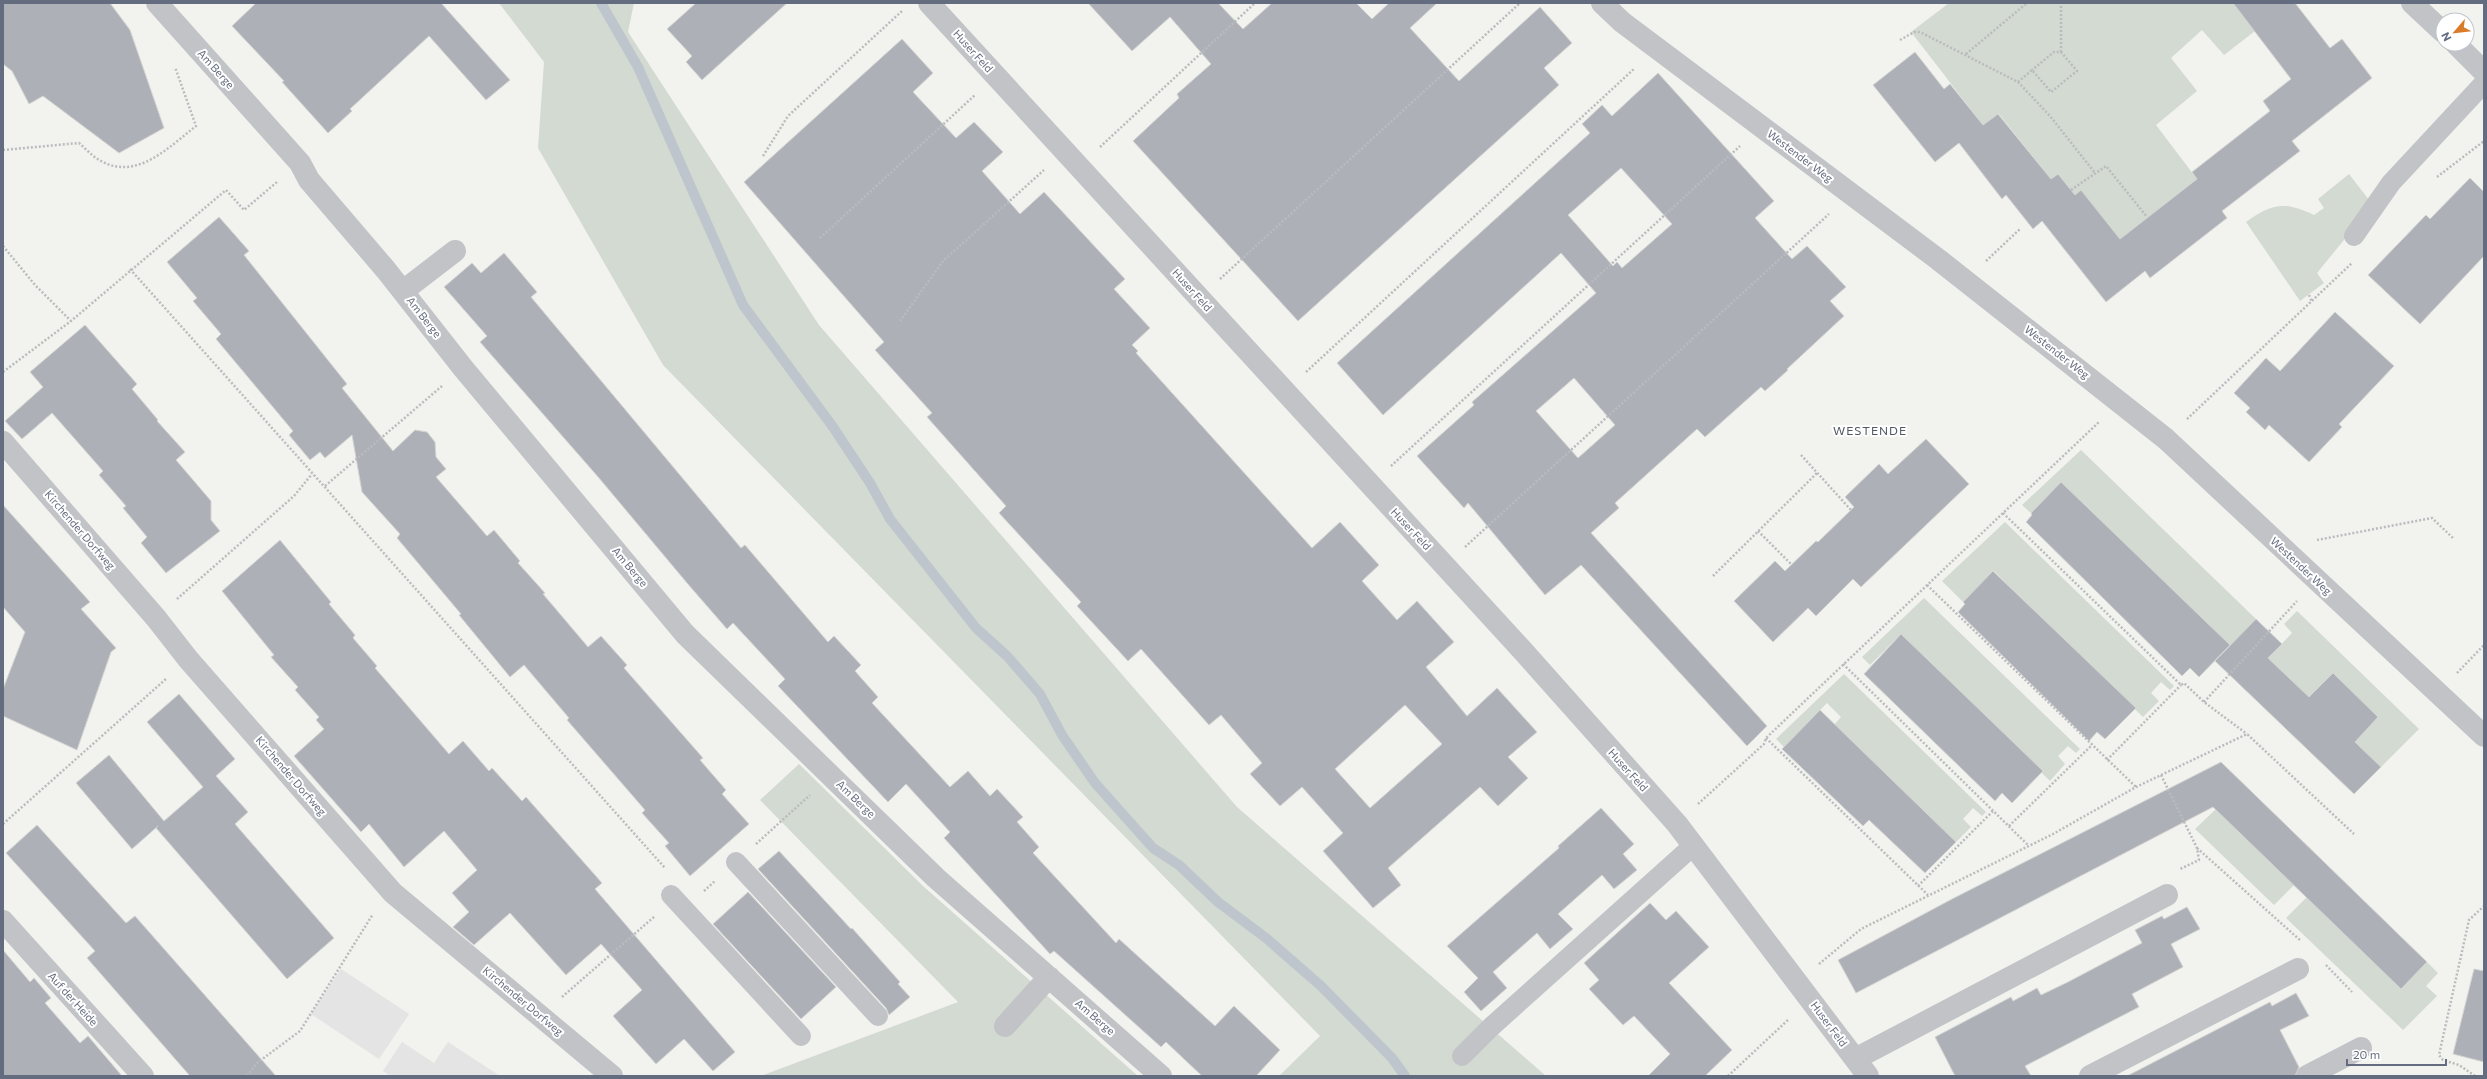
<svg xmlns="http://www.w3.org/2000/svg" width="2487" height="1079" font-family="Commissioner,sans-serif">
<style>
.built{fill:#e3e4e3}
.green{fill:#d2dad1}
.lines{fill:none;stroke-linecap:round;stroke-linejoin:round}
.stream{stroke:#bec5cc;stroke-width:10}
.building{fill:#adb1b7;stroke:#d4d5d2;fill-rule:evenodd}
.path{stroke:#babbbe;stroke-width:2.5;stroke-dasharray:2 2;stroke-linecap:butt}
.service{stroke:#c1c3c7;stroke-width:20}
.minor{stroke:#c1c3c7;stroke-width:22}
.labels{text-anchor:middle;stroke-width:4;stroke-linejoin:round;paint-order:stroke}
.street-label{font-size:11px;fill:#646d7f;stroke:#fff}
.neighbourhood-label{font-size:12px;letter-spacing:1px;fill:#515865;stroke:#fff}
</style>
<rect width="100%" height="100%" fill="#f2f3ef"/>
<!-- built -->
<path class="built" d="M341 969 409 1014 379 1059 311 1014Z
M402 1042 434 1063 448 1042 500 1076H390L383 1071Z"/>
<!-- green -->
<path class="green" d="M499 3H634L628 32 819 325 1237 807 1546 1076H1279L1320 1036 663 365 538 148 544 62Z
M1949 3H2233L2255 31 2224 55 2202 30 2171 58 2197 91 2156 125 2197 179 2120 239 2075 195 2051 179 1999 114 1983 125 1911 32Z
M2349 174 2376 209 2348 235 2317 273 2324 283 2300 301 2246 222C2272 203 2285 201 2314 215L2324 208 2318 199Z
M2081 450 2256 619 2246 630 2237 654 2061 482 2031 513 2022 505Z
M2005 522 2174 686 2170 690 2161 682 2151 693 2159 701 2143 717 1994 571 1963 602 1942 581Z
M1924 598 2080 749 2076 753 2068 746 2058 756 2065 764 2050 781 1901 634 1870 665 1862 657Z
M2297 611 2419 729 2381 767 2268 658 2292 633 2284 624Z
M1844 674 1986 812 1982 816 1973 808 1963 819 1971 827 1955 843 1834 725 1841 717 1827 703 1804 726 1817 739 1797 760 1776 739Z
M799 764 923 886 1138 1076H761L958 1002 760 800Z
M2216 809 2294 885 2274 905 2195 829Z
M2307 897 2401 989 2427 962 2438 973 2426 986 2437 996 2403 1030 2286 918Z"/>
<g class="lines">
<!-- stream -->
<path class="stream" d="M601 3 638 67 743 305 833 427 870 483 890 519 976 628 1007 656 1040 694 1062 735 1095 783 1153 848 1179 865 1218 902 1266 938 1321 986 1392 1058 1405 1076"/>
</g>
<!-- building -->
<path class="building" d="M3 3H110L130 30 164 128 119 153 43 96 29 104 12 71 3 64Z
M256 3H441L510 80 486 100 429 36 350 109 352 111 328 133 282 82 284 81 232 26Z
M696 3H787L702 80 686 62 692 56 667 29Z
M1088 3H1218L1243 29 1272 3H1356L1372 19 1389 3H1437L1410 28 1459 81 1540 7 1572 43 1544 68 1559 85 1298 321 1133 141 1179 98 1177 94 1211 64 1170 17 1132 51Z
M2233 3H2295L2330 48 2342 39 2372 78 2292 141 2300 151 2222 211 2227 218 2150 278 2145 271 2106 302 2042 221 2033 229 2006 195 2002 199 1959 143 1935 162 1873 85 1915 52 1944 89 1950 84 1983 125 1998 114 2051 179 2058 174 2075 195 2081 190 2120 239 2197 179 2192 172 2270 111 2263 101 2291 79Z
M902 39 933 73 913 92 956 138 974 122 1003 152 982 171 1020 214 1044 192 1125 279 1114 289 1150 328 1132 345 1138 351 1136 353 1312 548 1340 522 1379 565 1362 581 1397 620 1417 601 1454 642 1426 667 1467 716 1497 688 1537 732 1508 757 1528 778 1498 806 1480 787 1388 868 1401 885 1373 908 1323 851 1343 833 1302 787 1280 806 1250 774 1262 763 1221 715 1209 725 1141 649 1128 661 1077 606 1081 602 999 513 1006 506 927 417 932 413 875 350 884 342 744 182ZM1405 705 1442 744 1370 808 1335 769Z
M1658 73 1774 201 1755 218 1792 259 1807 246 1846 287 1830 301 1844 316 1787 369 1788 370 1765 391 1761 387 1705 437 1697 429 1615 503 1619 508 1591 533 1767 726 1747 746 1581 565 1545 595 1468 503 1464 508 1417 456 1474 405 1472 402 1596 293 1561 253 1383 415 1337 363 1590 133 1582 124 1602 105 1612 116ZM1621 168 1672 224 1622 268 1617 262 1613 266 1568 215ZM1574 378 1615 425 1578 458 1536 411Z
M2470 178 2484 192V256L2420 324 2368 275 2426 215 2430 219Z
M219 217 249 251 244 255 347 384 342 388 393 451 415 430 427 432 435 442 436 457 446 469 436 477 487 536 494 530 520 561 518 563 545 593 543 594 588 647 601 636 627 665 624 668 703 758 700 760 726 790 722 794 749 824 690 876 665 846 669 843 642 813 645 810 567 720 569 718 524 665 510 677 459 615 461 614 397 538 400 534 362 492 352 435 325 458 320 452 310 460 289 435 293 431 216 339 221 334 193 301 197 298 167 262Z
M504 253 537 292 531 297 741 548 745 545 828 642 834 636 861 665 855 671 878 697 872 703 950 787 968 771 990 796 997 789 1023 817 1017 822 1039 847 1033 853 1116 943 1119 939 1215 1026 1234 1006 1280 1050 1256 1076H1202L1166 1042 1161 1047 1054 951 1050 954 944 838 950 832 906 784 888 802 778 686 785 679 733 623 727 629 687 583 599 478 480 342 487 336 444 287 472 263 481 273Z
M2335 312 2394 366 2339 424 2342 427 2309 462 2269 425 2265 430 2246 412 2250 408 2234 393 2266 358 2280 371Z
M85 325 137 384 132 389 158 420 157 421 185 452 176 460 211 501V520L220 531 166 573 141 543 147 537 123 508 126 506 99 475 103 471 52 413 22 439 5 421 43 387 30 372Z
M1926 439 1969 484 1861 587 1853 579 1816 616 1808 608 1773 642 1734 601 1775 561 1785 571 1816 541 1818 542 1854 507 1845 497 1879 464 1888 474Z
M2061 482 2230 645 2199 677 2190 668 2182 676 2026 522 2032 515 2031 513Z
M3 505 90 602 81 609 116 648 111 652 77 750 3 716V689L25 632 3 607Z
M280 540 331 602 329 604 355 635 353 638 377 666 375 668 449 754 463 741 489 771 492 768 522 801 526 797 602 883 595 889 735 1052 713 1071 684 1039 656 1064 613 1016 642 990 601 944 566 975 510 913 474 945 453 927 469 912 452 893 477 870 444 831 404 867 369 824 361 832 294 756 324 729 316 720 319 717 295 690 298 687 271 657 274 655 222 591Z
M1993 571 2136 708 2105 739 2097 732 2089 741 1958 612 1965 604 1963 602Z
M2256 619 2282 644 2268 658 2309 697 2333 673 2378 717 2355 742 2381 767 2354 794 2215 661Z
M1901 634 2043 771 2012 803 2002 793 1995 801 1864 674Z
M179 694 235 759 216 776 248 812 235 824 334 938 287 979 156 828 158 826 132 849 76 783 109 755 164 821 203 787 147 722Z
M1820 710 1956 842 1925 873 1869 820 1863 826 1782 749Z
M2221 762 2427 962 2401 989 2213 807 1856 993 1838 960 1952 899Z
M1601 808 1634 844 1623 854 1637 870 1614 889 1602 875 1558 914 1573 929 1550 949 1537 933 1493 972 1507 988 1481 1011 1464 992 1478 978 1447 946 1559 848 1558 846Z
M37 825 126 923 135 916 276 1076H190L87 958 95 951 6 853Z
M779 851 851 929 852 928 900 982 898 984 910 997 889 1015 886 1008 758 869Z
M748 892 836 987 801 1019 713 924Z
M1650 903 1666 920 1676 911 1709 947 1669 983 1732 1050 1705 1076H1648L1670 1054 1634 1016 1623 1025 1589 989 1599 980 1584 963Z
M2187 907 2200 929 2171 944 2183 967 2132 994 2139 1007 2025 1066 2031 1076H1955L1935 1037 2011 997 2013 1001 2037 988 2041 995 2068 982 2142 943 2135 930 2162 916 2164 919Z
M3 950 30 982 34 978 51 998 45 1003 80 1043 88 1036 122 1076H3Z
M2474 969 2484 971V1062L2453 1054Z
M2296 993 2309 1016 2280 1030 2299 1067 2295 1076H2127L2270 1002 2272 1006Z"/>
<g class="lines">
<!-- path -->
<path class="path" d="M1900 40 1914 32H1920L2018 82 2050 116 2095 173
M2061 52V3
M1966 54 2027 3
M2018 82 2032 70 2051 92 2077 71 2061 52H2054L2032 70
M1100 147 1255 3
M3 150 79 143C86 149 93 157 101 161 137 181 169 147 196 126L175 67
M763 156 788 116 902 11
M2437 177 2484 141
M2071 190 2106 166 2147 217
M820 238 975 95
M3 246 35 285 71 321
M1986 261 2020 229
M130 269 665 868
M1220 279 1520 3
M2309 295 2312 302
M900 321 943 261 1044 170
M3 372 71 321 226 190 244 210 277 182
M1306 372 1635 68
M2187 419 2352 263
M1801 455 1851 510
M1391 466 1740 146
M325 486 442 386
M2003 513 2181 685 2184 683 2204 702 2247 734
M1758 531 1792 565
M2317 540 2432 518 2454 539
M1465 547 1829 214
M1713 576 1817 473
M1927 585 2136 787
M177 599 294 496 312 474
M1843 664 2028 845
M2457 673 2484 645
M2204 702 2297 601
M1766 738 1928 895
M2107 760 2181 685
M2161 775 2197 848 2199 860 2180 869
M1698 804 1764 744 1766 738 2099 422
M3 824 167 678
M2009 826 2092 745
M756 844 810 795
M2197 848 2301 941
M1918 886 1993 811
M704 891 715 881
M1819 964 1861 929 2053 834 2136 787 2247 734 2354 834
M2326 965 2352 992
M562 997 655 916
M247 1076 257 1063 300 1031 373 914
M1728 1076 1789 1019
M2475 1076 2459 1065 2443 1060 2439 1055 2469 920 2484 906"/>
<!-- service -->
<path class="service" d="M2354 236 2391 183 2484 83
M736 862 878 1016
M671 895 801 1036
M1462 1056 1491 1027 1694 845"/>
<!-- minor -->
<path class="minor" d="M157 3 300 163 309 180 386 270 463 368 685 634 936 878 1161 1076
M929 3 1523 651 1677 824 1868 1076
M1602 3 1622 22 1939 260 2166 439 2484 736
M2412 3 2443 32
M2456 44 2484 72
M403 291 455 251
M3 442 156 618 188 659 393 893 612 1076
M3 921 143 1076
M1005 1026 1049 977
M1855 1059 2167 895
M2090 1076 2298 969
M2307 1076 2361 1048"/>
</g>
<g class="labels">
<!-- street labels -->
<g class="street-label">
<text transform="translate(973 51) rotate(48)" y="4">Huser Feld</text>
<text transform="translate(216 69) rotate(48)" y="4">Am Berge</text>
<text transform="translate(1800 156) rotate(37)" y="4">Westender Weg</text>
<text transform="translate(1192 290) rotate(48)" y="4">Huser Feld</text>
<text transform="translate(424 317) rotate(52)" y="4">Am Berge</text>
<text transform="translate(2057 352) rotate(38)" y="4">Westender Weg</text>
<text transform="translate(1411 529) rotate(47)" y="4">Huser Feld</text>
<text transform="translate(80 530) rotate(49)" y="4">Kirchender Dorfweg</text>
<text transform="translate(2301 566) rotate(43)" y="4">Westender Weg</text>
<text transform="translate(630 567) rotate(50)" y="4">Am Berge</text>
<text transform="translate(1628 770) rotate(48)" y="4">Huser Feld</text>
<text transform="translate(291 776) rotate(49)" y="4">Kirchender Dorfweg</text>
<text transform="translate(856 799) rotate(44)" y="4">Am Berge</text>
<text transform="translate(73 999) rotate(48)" y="4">Auf der Heide</text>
<text transform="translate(523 1001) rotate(40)" y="4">Kirchender Dorfweg</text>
<text transform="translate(1095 1017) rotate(41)" y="4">Am Berge</text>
<text transform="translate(1829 1024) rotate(53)" y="4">Huser Feld</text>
</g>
<!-- neighbourhood labels -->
<g class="neighbourhood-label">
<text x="1870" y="435">WESTENDE</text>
</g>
</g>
<!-- border -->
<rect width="2487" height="1079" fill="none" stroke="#646d7f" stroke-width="8"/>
<!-- north arrow -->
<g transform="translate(2455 32) rotate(242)"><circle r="19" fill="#ffffff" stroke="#c1c5cc"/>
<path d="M0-3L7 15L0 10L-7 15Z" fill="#da7b29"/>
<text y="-6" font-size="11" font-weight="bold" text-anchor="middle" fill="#646d7f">N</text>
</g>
<!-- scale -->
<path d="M2347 1059v6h99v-6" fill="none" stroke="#646d7f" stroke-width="2"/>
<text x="2353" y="1059" font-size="12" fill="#646d7f" stroke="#ffffff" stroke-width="3" paint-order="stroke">20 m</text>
</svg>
